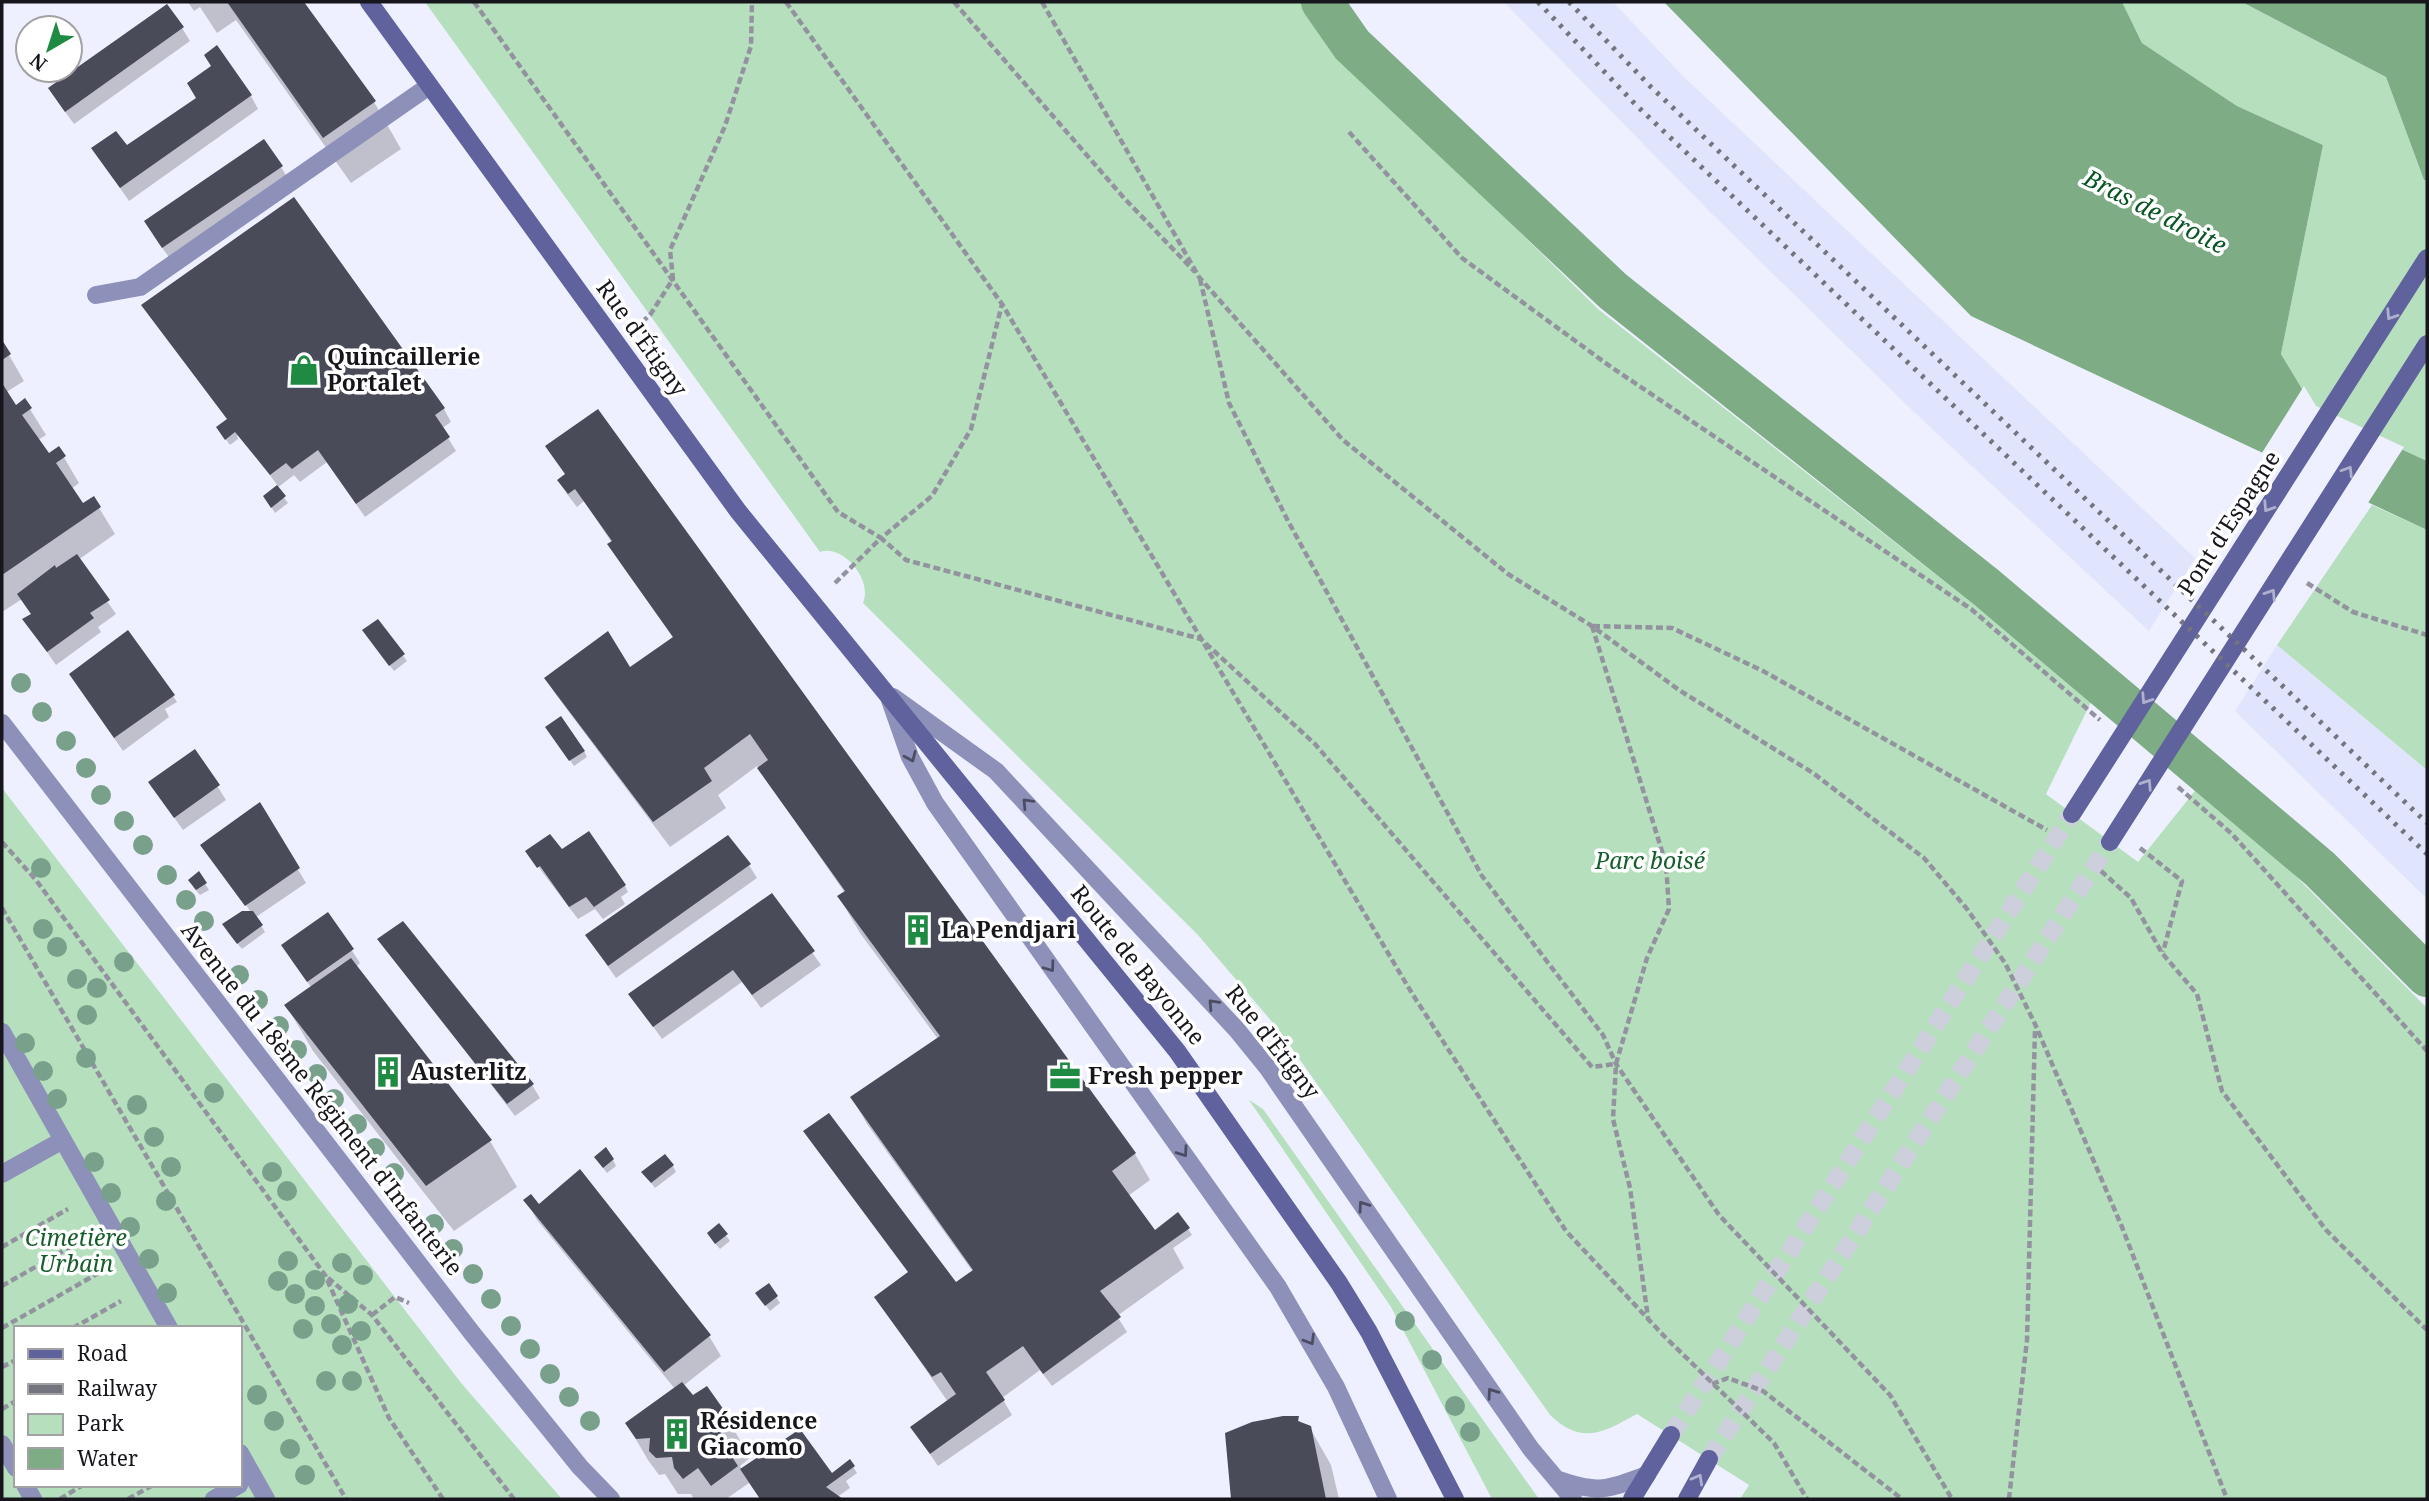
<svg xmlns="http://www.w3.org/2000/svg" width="2429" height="1501" font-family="'Noto Serif',serif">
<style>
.built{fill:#e0e4fc}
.green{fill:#b6e0bd;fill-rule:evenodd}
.water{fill:#7dac85}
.pier{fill:#eff0ff}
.shadow{fill:#0003}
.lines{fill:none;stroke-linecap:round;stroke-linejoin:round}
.canal{stroke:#7dac85;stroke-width:42}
.building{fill:#494b59}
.secondary-tunnel{stroke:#cecfdd;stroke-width:18;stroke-dasharray:18 9;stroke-linecap:butt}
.path{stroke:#93939f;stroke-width:4.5;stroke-dasharray:7 3.5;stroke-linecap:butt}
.lane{stroke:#8d91ba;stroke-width:18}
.street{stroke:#8d91ba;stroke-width:18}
.secondary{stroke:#5f629d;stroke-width:18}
.rail{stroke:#74747e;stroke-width:5;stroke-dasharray:3.5 7;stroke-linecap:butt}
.tree{fill:#78a08b}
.oneway{stroke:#afb0ce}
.oneway2{stroke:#4c4d63}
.labels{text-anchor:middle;stroke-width:7;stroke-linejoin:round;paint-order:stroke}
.street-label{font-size:23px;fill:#16161c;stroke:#fff}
.poi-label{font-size:23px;font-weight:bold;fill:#16161c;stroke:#fff;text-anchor:start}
.park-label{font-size:23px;font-style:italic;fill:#165e2c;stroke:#fff}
.water-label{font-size:24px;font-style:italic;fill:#095624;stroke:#fff}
</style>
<rect width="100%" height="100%" fill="#eff0ff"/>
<!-- built -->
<path class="built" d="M1504 2H1613L1682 75 2195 558 2149 631 1915 413 1712 214Z
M2277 645 2427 770V899L2235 711Z"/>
<!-- green -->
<path class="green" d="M425 2H1300L1341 56 1598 309 2093 698 2046 794 2138 862 2202 782 2427 1008V1499H1740L1749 1485 1637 1414C1604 1432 1582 1446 1550 1415L1279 1030 1198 935 863 603C873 580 843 544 820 552Z
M2122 2H2242L2386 77 2424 180 2427 181V461L2314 409 2281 354 2323 145 2237 106 2142 43Z
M2372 505 2427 530V770L2277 645Z
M2 788 462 1384 562 1499H2ZM16 1328H240V1485H16Z
M1249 1100 1263 1109 1539 1499H1492L1391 1307Z"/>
<!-- water -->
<path class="water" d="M1664 2H2122L2142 43 2237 106 2323 145 2281 354 2314 409 2427 461V530L1971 316Z
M2242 2H2427V181L2424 180 2386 77Z"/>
<!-- pier -->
<path class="pier" d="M2304 386 2316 406 2404 447 2366 506 2260 456Z"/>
<!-- shadow -->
<path class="shadow" d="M188 2H302L374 102 401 149 351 183 236 20 217 33 200 7 194 11Z
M182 28 190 41 74 124 58 102Z
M251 96 258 109 129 201 93 149 127 148Z
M281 167 289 180 171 260 153 235Z
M143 305 444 409 451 422 442 428 456 451 365 517 327 462 300 482 294 475 277 488 288 503 275 513 265 497 278 486 236 430 238 439 230 445 222 434 228 420Z
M2 343 24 381 5 393 15 407 25 401 46 435 38 440 49 456 59 449 79 483 71 489 83 506 93 498 115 534 78 560 116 614 98 627 101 632 56 665 25 620 32 615 22 599 2 612Z
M567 475 1012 986 1135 1154 1150 1180 1128 1196 1155 1233 1178 1214 1192 1235 1173 1248 1184 1268 1117 1316 1127 1332 1052 1386 1040 1370 1002 1398 1012 1415 938 1466 912 1427 948 1402 900 1332 973 1272 867 1124 852 1098 938 1039 860 933 839 897 845 893 757 766 718 795 726 808 670 847 554 692 546 678 630 670 674 639 621 564 609 544 612 543 584 501 577 507 567 494 559 481Z
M378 622 407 661 394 671 368 637Z
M79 687 173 696 177 702 165 709 169 717 123 751Z
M551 733 584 751 587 757 574 766Z
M195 751 226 800 183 830 150 783Z
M260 805 306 883 256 917 265 932 242 949 227 931 251 913 242 898Z
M561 851 625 886 628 892 621 897 625 904 603 919 595 909 578 919 527 852Z
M749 865 757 878 616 978 595 948Z
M199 874 209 890 200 895 193 887Z
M772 896 821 965 761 1008 742 982 662 1039 630 994Z
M328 914 360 963 356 967 490 1141 517 1187 454 1231 313 1051 286 1005 311 987 291 959Z
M380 939 532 1085 540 1098 515 1116Z
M613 1160 616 1166 607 1173 600 1164Z
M673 1166 676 1172 655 1188 643 1172Z
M526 1200 709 1336 721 1356 683 1386 692 1397 729 1421 750 1458 740 1466 742 1470 831 1475 850 1462 857 1473 846 1481 850 1488 837 1497 840 1499H761L749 1483 726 1499H694L691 1494H678L665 1474 659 1475 648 1460 627 1424 675 1389 537 1220Z
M719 1226 730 1241 720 1249 712 1240Z
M776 1297 780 1303 770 1311 761 1299Z
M1297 1418 1301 1424 1310 1428 1331 1465 1339 1499H1235L1229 1471Z"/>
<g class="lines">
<!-- canal -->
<path class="canal" d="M1322 2 1352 45 1613 291 1987 588 2320 869 2427 976"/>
</g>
<!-- building -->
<path class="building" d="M227 2H304L376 101 323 138Z
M167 4 184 27 65 112 48 88Z
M217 45 252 95 120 188 91 148 116 131 127 145 196 98 187 83 211 66 204 55Z
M264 139 283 166 162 248 144 221Z
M294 197 445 408 435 415 450 437 356 504 318 450 292 469 286 463 270 475 235 432 225 440 216 427 227 419 141 305Z
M2 340 11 354 2 360Z
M2 383 16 405 25 398 32 408 22 415 49 453 59 446 66 456 56 463 83 503 94 496 101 507 2 575Z
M598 409 1136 1153 1112 1171 1155 1230 1178 1212 1190 1228 1100 1291 1121 1317 1043 1374 1023 1346 986 1372 1005 1400 930 1454 910 1427 956 1394 941 1372 932 1377 874 1297 908 1272 803 1131 829 1113 956 1282 973 1270 850 1097 940 1036 837 896 845 891 757 768 768 760 750 734 704 768 712 781 653 822 544 678 608 631 630 667 673 637 607 544 612 541 575 489 568 494 557 480 565 474 545 446Z
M277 485 286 496 271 508 263 496Z
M77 554 110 600 90 613 94 618 47 652 22 619 31 614 17 594 55 565 56 568Z
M378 619 405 654 389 666 362 630Z
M128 630 175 695 114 738 69 674Z
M561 716 585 751 569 761 545 727Z
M195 749 220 785 174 818 148 782Z
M260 802 300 868 245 906 200 845Z
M589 831 626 885 594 907 586 897 569 907 540 866 537 868 525 851 550 834 562 849Z
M728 835 751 864 608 966 585 935Z
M199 871 207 883 196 890 188 880Z
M772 893 815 951 752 995 733 970 653 1027 628 994Z
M242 911H253L263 925 237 944 222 924Z
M328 912 354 949 307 982 281 945Z
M403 921 534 1084 507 1104 377 939Z
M351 958 492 1140 426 1186 284 1005Z
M606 1147 614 1159 603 1168 594 1157Z
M665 1154 674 1165 651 1183 641 1172Z
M580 1169 711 1335 664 1372 523 1200 531 1194 539 1204Z
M719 1223 728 1234 715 1244 707 1233Z
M769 1283 778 1296 765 1306 755 1293Z
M682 1382 693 1395 707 1386 731 1420 719 1430 730 1445 726 1448 738 1466 711 1486 698 1468 683 1479 674 1468 672 1457 656 1458 649 1451 650 1438 636 1439 625 1423Z
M1283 1416H1299L1298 1421 1311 1426 1326 1499H1231L1225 1433 1252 1422Z
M800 1429 832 1473 850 1459 855 1466 826 1487 843 1499H760L740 1469Z"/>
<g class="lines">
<!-- secondary-tunnel -->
<path class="secondary-tunnel" d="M1671 1435 2072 814
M1709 1459 2110 842"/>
<!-- path -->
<path class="path" d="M474 2 838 512 881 538 932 496 971 429 1002 304
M786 2 1002 304 1413 995 1566 1231 1664 1336 1774 1443 1807 1499
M954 2 1124 198 1195 272
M1042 2 1199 277 1343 440 1508 574 1592 626 1679 690 1813 773 1924 858 1967 909 2005 963 2035 1024 2122 1227 2227 1499
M1349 132 1462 258 1611 367 1971 609 2100 720
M1200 279 1229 403 1288 521 1482 876 1603 1035 1616 1064 1719 1215 1890 1395 1952 1499
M642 322 650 315 673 279 670 250 725 126 751 46 752 2
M835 583 881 538 906 560 1201 639 1315 744 1592 1067 1615 1064
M2307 583 2353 612 2427 635
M1592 626 1666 864 1669 909 1647 958 1616 1064 1613 1119 1630 1188 1648 1318
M1593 626 1672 628 1763 671 2047 830
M2178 787 2232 834 2427 1051
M2 842 36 880 325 1275 389 1418 443 1499
M2140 848 2182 881 2163 952
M2101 871 2131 898 2162 953 2197 994 2222 1091 2326 1230 2427 1330
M2 908 346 1499
M2 1247 68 1209
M328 1278 372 1315 514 1499
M2 1286 86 1238
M372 1315 395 1297 409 1303
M2 1328 104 1270
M73 1328 121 1301
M2 1367 16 1360
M1712 1384 1728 1378 1763 1391 1902 1499
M2 1409 16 1401
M60 1499 83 1485
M128 1499 153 1485
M2009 1499 2027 1340 2035 1029"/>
<!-- lane -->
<path class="lane" d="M96 295 140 287 429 86
M2 1032 169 1328
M2 1174 63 1140
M2 1444 16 1468
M240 1453 266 1499
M25 1485 33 1499
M214 1499 239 1485"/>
<!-- street -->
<path class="street" d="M893 697 996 771 1237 1030 1267 1067 1531 1449 1573 1499
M890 700 910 757 935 803 1278 1287 1336 1387 1388 1499
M2 723 472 1333 580 1467 611 1499
M1556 1479C1599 1494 1605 1490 1647 1475"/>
<!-- secondary -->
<path class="secondary" d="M369 2 738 511 1177 1051 1339 1283 1369 1332 1455 1499
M2072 814 2427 258
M2110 842 2427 344
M1632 1499 1671 1435
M1687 1499 1709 1459"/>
<!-- rail -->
<path class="rail" d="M1538 2 1636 105 2427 854
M1569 2 1650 86 2427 823"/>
</g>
<!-- trees -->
<g class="tree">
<circle cx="21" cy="683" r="10"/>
<circle cx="42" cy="712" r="10"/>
<circle cx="66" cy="741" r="10"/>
<circle cx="86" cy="768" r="10"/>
<circle cx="101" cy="795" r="10"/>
<circle cx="124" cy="821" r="10"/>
<circle cx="143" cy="845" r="10"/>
<circle cx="41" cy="868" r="10"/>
<circle cx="167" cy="875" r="10"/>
<circle cx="186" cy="900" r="10"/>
<circle cx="204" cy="921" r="10"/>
<circle cx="43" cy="929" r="10"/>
<circle cx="57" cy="947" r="10"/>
<circle cx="124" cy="962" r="10"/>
<circle cx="239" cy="975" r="10"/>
<circle cx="77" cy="979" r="10"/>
<circle cx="97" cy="988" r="10"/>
<circle cx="258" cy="1000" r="10"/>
<circle cx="87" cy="1015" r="10"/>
<circle cx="279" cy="1026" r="10"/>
<circle cx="25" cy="1043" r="10"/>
<circle cx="297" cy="1050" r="10"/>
<circle cx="86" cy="1058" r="10"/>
<circle cx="43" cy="1071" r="10"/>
<circle cx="317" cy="1074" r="10"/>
<circle cx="214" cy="1093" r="10"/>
<circle cx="57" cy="1099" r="10"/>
<circle cx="334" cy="1099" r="10"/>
<circle cx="137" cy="1105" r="10"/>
<circle cx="357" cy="1124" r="10"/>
<circle cx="154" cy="1137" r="10"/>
<circle cx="375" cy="1148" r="10"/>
<circle cx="94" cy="1162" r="10"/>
<circle cx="171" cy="1167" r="10"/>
<circle cx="272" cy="1172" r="10"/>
<circle cx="394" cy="1173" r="10"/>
<circle cx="287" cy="1191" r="10"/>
<circle cx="111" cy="1193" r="10"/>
<circle cx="166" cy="1201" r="10"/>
<circle cx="434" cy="1224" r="10"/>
<circle cx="130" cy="1227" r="10"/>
<circle cx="453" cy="1249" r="10"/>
<circle cx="149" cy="1259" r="10"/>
<circle cx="288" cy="1261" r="10"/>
<circle cx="342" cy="1263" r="10"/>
<circle cx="473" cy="1274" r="10"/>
<circle cx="363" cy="1275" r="10"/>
<circle cx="315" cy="1280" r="10"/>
<circle cx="278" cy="1281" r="10"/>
<circle cx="167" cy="1293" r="10"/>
<circle cx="295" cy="1294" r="10"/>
<circle cx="491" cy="1299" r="10"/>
<circle cx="348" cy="1304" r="10"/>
<circle cx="315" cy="1306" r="10"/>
<circle cx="1405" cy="1321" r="10"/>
<circle cx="331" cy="1324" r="10"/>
<circle cx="511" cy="1326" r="10"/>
<circle cx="303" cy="1329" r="10"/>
<circle cx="361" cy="1331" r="10"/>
<circle cx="342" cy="1345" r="10"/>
<circle cx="530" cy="1349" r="10"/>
<circle cx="1432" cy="1360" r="10"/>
<circle cx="550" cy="1374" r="10"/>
<circle cx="326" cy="1381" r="10"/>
<circle cx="352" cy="1381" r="10"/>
<circle cx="257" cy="1395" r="10"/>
<circle cx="569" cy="1397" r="10"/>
<circle cx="1455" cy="1406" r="10"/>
<circle cx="274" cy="1421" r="10"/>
<circle cx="590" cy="1421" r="10"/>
<circle cx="1470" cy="1432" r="10"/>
<circle cx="290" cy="1449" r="10"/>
<circle cx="305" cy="1475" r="10"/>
</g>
<!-- one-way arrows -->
<defs><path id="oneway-chevron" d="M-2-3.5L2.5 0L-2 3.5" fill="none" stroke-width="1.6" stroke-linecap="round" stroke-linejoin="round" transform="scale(1.75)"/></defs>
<g class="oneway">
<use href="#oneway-chevron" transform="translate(2391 315) rotate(123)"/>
<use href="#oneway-chevron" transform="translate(2348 471) rotate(-58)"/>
<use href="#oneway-chevron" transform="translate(2268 507) rotate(123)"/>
<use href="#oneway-chevron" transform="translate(2271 594) rotate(-57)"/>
<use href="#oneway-chevron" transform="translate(2146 699) rotate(123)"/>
<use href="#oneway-chevron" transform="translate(2147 784) rotate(-57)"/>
<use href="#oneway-chevron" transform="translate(1698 1479) rotate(-61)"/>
</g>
<g class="oneway2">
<use href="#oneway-chevron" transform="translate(911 757) rotate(66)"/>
<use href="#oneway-chevron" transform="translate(1027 803) rotate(-133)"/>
<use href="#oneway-chevron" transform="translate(1050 967) rotate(54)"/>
<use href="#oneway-chevron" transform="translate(1213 1004) rotate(-133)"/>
<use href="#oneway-chevron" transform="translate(1183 1152) rotate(55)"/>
<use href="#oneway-chevron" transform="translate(1363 1206) rotate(-125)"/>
<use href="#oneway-chevron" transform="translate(1310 1340) rotate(59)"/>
<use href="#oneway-chevron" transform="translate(1492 1393) rotate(-125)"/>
</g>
<!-- icons -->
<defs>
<symbol id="shop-bare" viewBox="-9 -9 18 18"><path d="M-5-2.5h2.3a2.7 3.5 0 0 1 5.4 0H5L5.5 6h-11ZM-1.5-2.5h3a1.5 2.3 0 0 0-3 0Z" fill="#1f8a41" stroke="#fff" stroke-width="2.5" paint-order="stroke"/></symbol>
<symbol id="building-bare" viewBox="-9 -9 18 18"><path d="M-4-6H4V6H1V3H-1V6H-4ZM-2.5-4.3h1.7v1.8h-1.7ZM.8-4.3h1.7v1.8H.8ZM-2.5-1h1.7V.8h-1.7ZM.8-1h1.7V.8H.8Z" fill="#1f8a41" stroke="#fff" stroke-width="2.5" paint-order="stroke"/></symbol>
<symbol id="office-bare" viewBox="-9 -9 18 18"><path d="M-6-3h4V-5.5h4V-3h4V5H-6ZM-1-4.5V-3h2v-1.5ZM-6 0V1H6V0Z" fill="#1f8a41" stroke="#fff" stroke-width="2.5" paint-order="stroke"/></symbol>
</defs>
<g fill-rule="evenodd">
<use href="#shop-bare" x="282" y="348" width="44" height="44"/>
<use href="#building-bare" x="896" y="908" width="44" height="44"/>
<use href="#building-bare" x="366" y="1050" width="44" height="44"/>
<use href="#office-bare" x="1043" y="1054" width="44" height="44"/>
<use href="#building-bare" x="655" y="1412" width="44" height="44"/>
</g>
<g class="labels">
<!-- street labels -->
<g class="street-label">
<text transform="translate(642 338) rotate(54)" y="8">Rue d'Étigny</text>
<text transform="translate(2229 523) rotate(-57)" y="8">Pont d'Espagne</text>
<text transform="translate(1138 965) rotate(51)" y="8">Route de Bayonne</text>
<text transform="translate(1273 1042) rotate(52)" y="8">Rue d'Étigny</text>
<text transform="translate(322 1099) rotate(52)" y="8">Avenue du 18ème Régiment d'Infanterie</text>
</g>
<!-- poi labels -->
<g class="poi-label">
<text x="327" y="365">Quincaillerie<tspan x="327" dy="26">Portalet</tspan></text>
<text x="941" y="938">La Pendjari</text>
<text x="411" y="1080">Austerlitz</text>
<text x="1088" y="1084">Fresh pepper</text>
<text x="700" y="1429">Résidence<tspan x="700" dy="26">Giacomo</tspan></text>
</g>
<!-- park labels -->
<g class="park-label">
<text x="1650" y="869">Parc boisé</text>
<text x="76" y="1246">Cimetière<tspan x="76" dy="26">Urbain</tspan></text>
</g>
<!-- water labels -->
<g class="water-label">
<text transform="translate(2155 212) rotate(27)" y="8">Bras de droite</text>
</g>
</g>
<!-- border -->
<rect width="2429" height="1501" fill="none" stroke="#16161c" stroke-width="7"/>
<!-- legend -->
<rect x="14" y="1326" width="228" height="161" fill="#ffffff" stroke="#a2a2a4" stroke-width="2"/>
<rect x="28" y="1349" width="35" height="10" fill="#5f629d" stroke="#a2a2a4" stroke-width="2"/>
<text x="77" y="1361" font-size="21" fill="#16161c">Road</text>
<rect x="28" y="1384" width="35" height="10" fill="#74747e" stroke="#a2a2a4" stroke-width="2"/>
<text x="77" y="1396" font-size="21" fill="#16161c">Railway</text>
<rect x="28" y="1414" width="35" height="21" fill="#b6e0bd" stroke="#a2a2a4" stroke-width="2"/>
<text x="77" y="1431" font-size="21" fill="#16161c">Park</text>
<rect x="28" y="1448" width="35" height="21" fill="#7dac85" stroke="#a2a2a4" stroke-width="2"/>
<text x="77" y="1466" font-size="21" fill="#16161c">Water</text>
<!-- north arrow -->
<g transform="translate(49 49) rotate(219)"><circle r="33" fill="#ffffff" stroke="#a2a2a4" stroke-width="2"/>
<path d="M0-5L12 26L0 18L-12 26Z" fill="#1f8a41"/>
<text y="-10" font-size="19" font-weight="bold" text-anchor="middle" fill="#16161c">N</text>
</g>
</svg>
